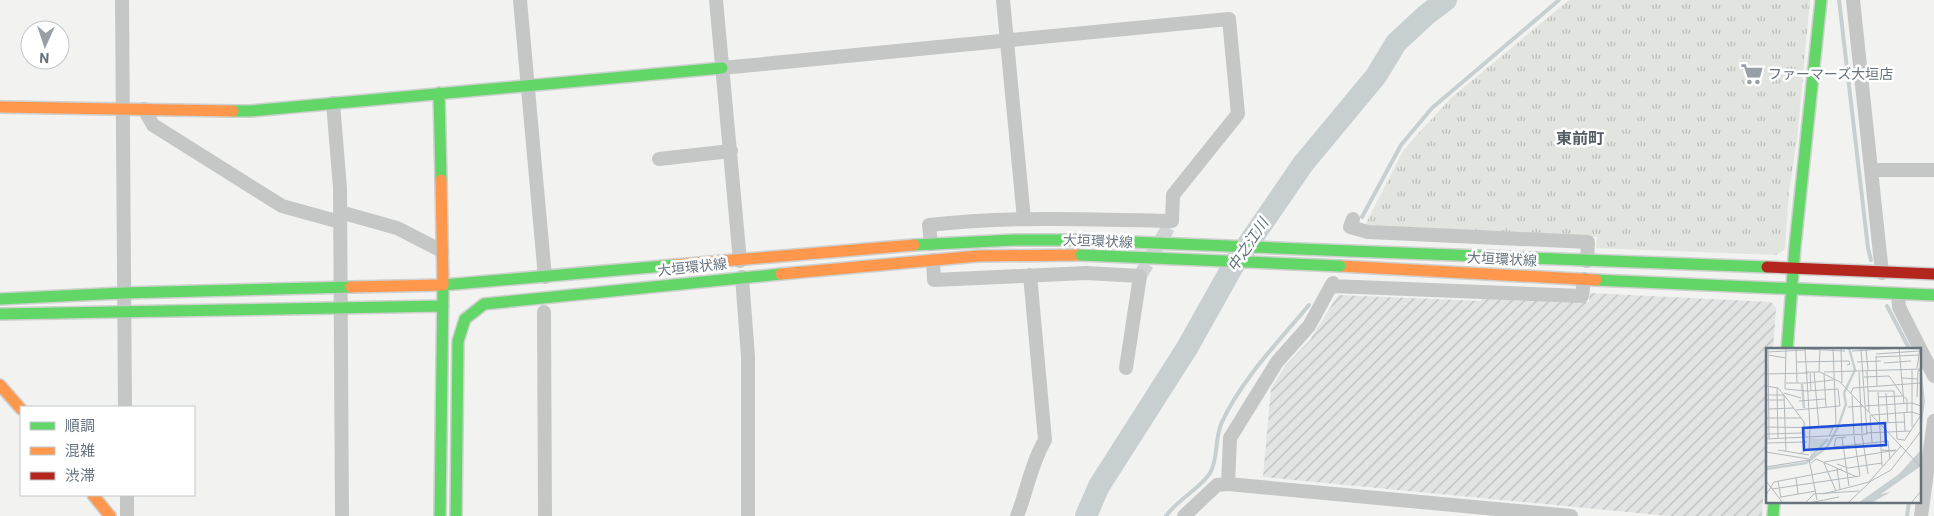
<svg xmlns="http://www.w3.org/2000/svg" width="1934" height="516" font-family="Roboto,'Noto Sans JP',sans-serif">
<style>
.industrial{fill:url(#industrial-furrows)}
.park{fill:url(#park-tufts)}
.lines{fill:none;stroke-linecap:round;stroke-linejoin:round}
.stream{stroke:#c7cfd1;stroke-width:4}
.river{stroke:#c7cfd1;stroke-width:22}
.street-tunnel{stroke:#cfd3d4;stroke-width:14;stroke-dasharray:14 7;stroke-linecap:butt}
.fast-casing{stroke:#cfd0d0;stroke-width:14}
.slow-casing{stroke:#cfd0d0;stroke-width:14}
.jam-casing{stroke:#cfd0d0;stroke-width:14}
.street{stroke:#c5c7c7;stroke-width:14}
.fast{stroke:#63d668;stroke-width:11}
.slow{stroke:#ff974d;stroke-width:11}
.jam{stroke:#b3261e;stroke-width:11}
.fast-bridge-casing{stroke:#ced0cf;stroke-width:14;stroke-linecap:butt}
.fast-bridge{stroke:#63d668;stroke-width:11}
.labels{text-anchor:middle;stroke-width:5;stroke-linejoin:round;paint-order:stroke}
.poi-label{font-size:14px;fill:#66737e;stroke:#fff;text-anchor:start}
.street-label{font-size:14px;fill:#66737e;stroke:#fff}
.water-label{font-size:15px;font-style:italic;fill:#61747b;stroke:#fff}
.quarter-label{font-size:16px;font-weight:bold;fill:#535c64;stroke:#fff}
.inset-river{fill:none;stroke:#c7cfd1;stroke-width:2.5}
.inset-road{fill:none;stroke:#b2b8bc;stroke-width:1}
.view{fill:#1d4ed8;fill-opacity:0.15;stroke:#1d4ed8;stroke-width:2.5}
.inset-edge{fill:none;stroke:#66737e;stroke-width:2.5}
</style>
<defs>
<pattern id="industrial-furrows" width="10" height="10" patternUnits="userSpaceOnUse" patternTransform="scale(1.25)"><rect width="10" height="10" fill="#e2e4e4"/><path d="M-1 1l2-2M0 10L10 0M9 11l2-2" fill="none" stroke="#bbbdbe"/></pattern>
<pattern id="park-tufts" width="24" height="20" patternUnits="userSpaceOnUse" patternTransform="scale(1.25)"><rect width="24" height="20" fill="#e1e4df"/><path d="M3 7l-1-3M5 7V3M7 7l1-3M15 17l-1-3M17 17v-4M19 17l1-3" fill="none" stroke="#babdba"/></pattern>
</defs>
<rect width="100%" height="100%" fill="#f2f3f1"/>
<!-- industrial -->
<path class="industrial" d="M1590 293 1771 302 1776 308 1773 350H1768V429L1762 516H1669L1263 477 1271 388 1286 365 1310 340 1338 295 1481 301V297L1589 302Z"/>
<!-- park -->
<path class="park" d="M1569 0H1810L1797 140 1789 191 1785 249 1776 255 1596 248 1597 237 1364 227 1403 151 1416 136 1451 98Z"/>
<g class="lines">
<!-- stream -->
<path class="stream" d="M1839 0 1868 248 1871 260
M1362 217 1401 145 1432 108 1559 0
M1887 306 1910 350
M1920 375 1923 401 1920 423
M1166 516C1178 499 1200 489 1210 473 1219 458 1214 438 1222 422 1241 380 1280 340 1309 305
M1907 516 1909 502"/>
<!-- river -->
<path class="river" d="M1086 516 1099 486 1187 348 1233 266 1303 164 1376 76 1396 43 1426 15 1446 0"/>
<!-- street-tunnel -->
<path class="street-tunnel" d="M1140 276 1172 221"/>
<defs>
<path id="fast" d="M439 93 441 180
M233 111H250L722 68
M914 245 1014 240H1081
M1350 251 1767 267
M1596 280 1934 295
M0 299 123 293 351 287
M0 314 443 306
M1787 350 1795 246 1821 0
M440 516 443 285 675 265
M456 516 458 341 465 319 484 304 781 274
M1773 516 1774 502"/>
<path id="slow" d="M0 107 233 111
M675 265 914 245
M1340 266 1596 280
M781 274 978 256 1081 255
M351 287 443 285 441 180
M0 385 21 409
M93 495 110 516"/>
<path id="jam" d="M1767 267 1934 274"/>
</defs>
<!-- fast casing -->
<use href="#fast" class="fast-casing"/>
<!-- slow casing -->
<use href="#slow" class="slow-casing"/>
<!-- jam casing -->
<use href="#jam" class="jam-casing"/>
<!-- street -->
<path class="street" d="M122 0 125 407
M520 0 545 277
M716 0 740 261
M1003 0 1024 219
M1853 0 1882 273
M722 68 1229 19 1238 114 1173 195 1172 221C1091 219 1010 216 929 225L931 244
M333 103 340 188 342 516
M144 109 153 125 282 206 340 222
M659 159 731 151
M1872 170H1934
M340 212 397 228 442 251
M1353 219 1350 227 1368 232 1588 242 1587 261
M933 260 934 280 1086 273 1140 276 1126 368
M742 277 748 357V516
M1333 283 1331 286 1582 296 1584 279
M1331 286 1309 326 1277 362 1230 438 1228 484 1571 516
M1898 294 1899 307 1934 376
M544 312 545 516
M127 495V516
M1017 516C1027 491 1031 464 1045 440L1030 275
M1184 516 1217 485 1228 484
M1921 516 1934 421"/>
<!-- fast -->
<use href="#fast" class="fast"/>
<!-- slow -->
<use href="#slow" class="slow"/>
<!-- jam -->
<use href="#jam" class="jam"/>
<defs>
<path id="fast-bridge" d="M1081 240 1350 251
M1081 255 1340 266"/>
</defs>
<!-- fast-bridge casing -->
<use href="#fast-bridge" class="fast-bridge-casing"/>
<!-- fast-bridge -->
<use href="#fast-bridge" class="fast-bridge"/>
</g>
<!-- icons -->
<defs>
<symbol id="supermarket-bare" viewBox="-9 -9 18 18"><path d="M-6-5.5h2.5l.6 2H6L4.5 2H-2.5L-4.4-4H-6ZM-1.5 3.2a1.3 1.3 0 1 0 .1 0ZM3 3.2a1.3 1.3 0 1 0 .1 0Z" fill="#97a0a6" stroke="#fff" stroke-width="2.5" paint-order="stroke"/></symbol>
</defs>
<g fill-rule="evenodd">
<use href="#supermarket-bare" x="1736" y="58" width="32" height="32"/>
</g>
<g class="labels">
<!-- poi labels -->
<g class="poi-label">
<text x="1768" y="79">ファーマーズ大垣店</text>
</g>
<!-- street labels -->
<g class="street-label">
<text transform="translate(1098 241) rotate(2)" y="5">大垣環状線</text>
<text transform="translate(1502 259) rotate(3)" y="5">大垣環状線</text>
<text transform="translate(692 267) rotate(-6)" y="5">大垣環状線</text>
</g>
<!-- water labels -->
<g class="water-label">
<text transform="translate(1248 245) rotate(-56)" y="5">中之江川</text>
</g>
<!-- quarter labels -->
<g class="quarter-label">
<text x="1580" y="144">東前町</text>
</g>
</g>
<!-- overview -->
<g transform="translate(1766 348)">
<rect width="155" height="155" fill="#f2f3f1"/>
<path d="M44 90 62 91 45 109 43 102Z" fill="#e1e4df"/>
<path d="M155 102V118L115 146 125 144 105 155H92L133 126Z" fill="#c7cfd1"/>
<path class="inset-river" d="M36 36 38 60M44 110 62 91M0 121 40 115 61 99 72 79 80 56 78 45 89 22 83 0"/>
<path class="inset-road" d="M2 0 3 90M39 0 44 79M67 0 70 75 67 80M75 0 76 35M133 0 138 56M30 1 31 35M39 1 79 3M100 1 102 22M86 3 134 0M1 4 39 2M110 6 153 3M2 7 20 10M110 8 111 38M110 9 153 7M30 14 83 13 84 16 81 17M91 14 115 13M118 15 145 13M151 20 154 0M146 22V79M101 23 103 64M39 24H54L74 34 155 119M44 24 45 43M48 24 53 79M53 24 54 0M58 24 155 21M93 24 96 85M0 26 42 25M58 26 60 59M98 29 123 28 137 48M136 30 152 31M20 35H40M40 35 67 32M0 38 12 40 18 47 20 104M11 40 12 90M19 41 41 43 72 41 74 58 30 62M19 41 20 0M102 43H128M128 43 131 91 138 92M112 44 116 118M18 45 35 50M85 45 87 40 155 35M120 45 122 75M1 47H18M18 47 38 74 39 88M86 48 88 87M137 48 141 51V65M112 49 136 48M151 49 152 23 155 22M1 52H18M33 53 59 51M99 58 146 55 155 58M82 59 97 58M2 61 28 60M138 65 139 83M104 67 106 94M106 67 146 64 155 67M1 70H35M114 75 139 74M76 77 96 76M0 79 67 80 63 88M100 85 144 83M0 86 37 85M96 87 102 126M80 89 70 90 68 99 122 93 124 111M76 90 83 138M0 91 101 86 95 0M138 93 155 67M0 95 41 94M12 102 43 107M115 102 130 103M0 104 43 111 51 152M33 106 43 101 44 79M58 114 130 102M45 115 50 111 91 129M58 115 70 143M71 116 82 120 116 115M0 119 43 112M71 121 74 141M30 130 32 146M0 133 17 155M12 133 15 150M6 141 94 128 88 88M57 146 103 134 135 98M0 147 8 134 76 121M15 149 50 143M39 155 48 146 93 143M43 155 73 149M82 155 105 133 125 122 155 83M145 155 155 143"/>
<path class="view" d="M119 75 120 97 38 102 37 80Z"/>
<rect width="155" height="155" class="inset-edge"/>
</g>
<!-- legend -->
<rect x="20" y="406" width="175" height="90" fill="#ffffff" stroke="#c2c7cb"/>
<rect x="30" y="422" width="25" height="8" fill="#63d668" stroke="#c2c7cb"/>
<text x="65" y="431" font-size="15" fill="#66737e">順調</text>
<rect x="30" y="447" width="25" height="8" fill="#ff974d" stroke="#c2c7cb"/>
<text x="65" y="456" font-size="15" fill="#66737e">混雑</text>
<rect x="30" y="472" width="25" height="8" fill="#b3261e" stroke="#c2c7cb"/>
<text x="65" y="481" font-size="15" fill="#66737e">渋滞</text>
<!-- north arrow -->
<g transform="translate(45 45) rotate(183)"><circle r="24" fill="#ffffff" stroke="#c2c7cb"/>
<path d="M0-4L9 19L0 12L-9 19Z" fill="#97a0a6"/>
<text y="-8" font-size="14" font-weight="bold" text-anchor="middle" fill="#66737e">N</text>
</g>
</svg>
